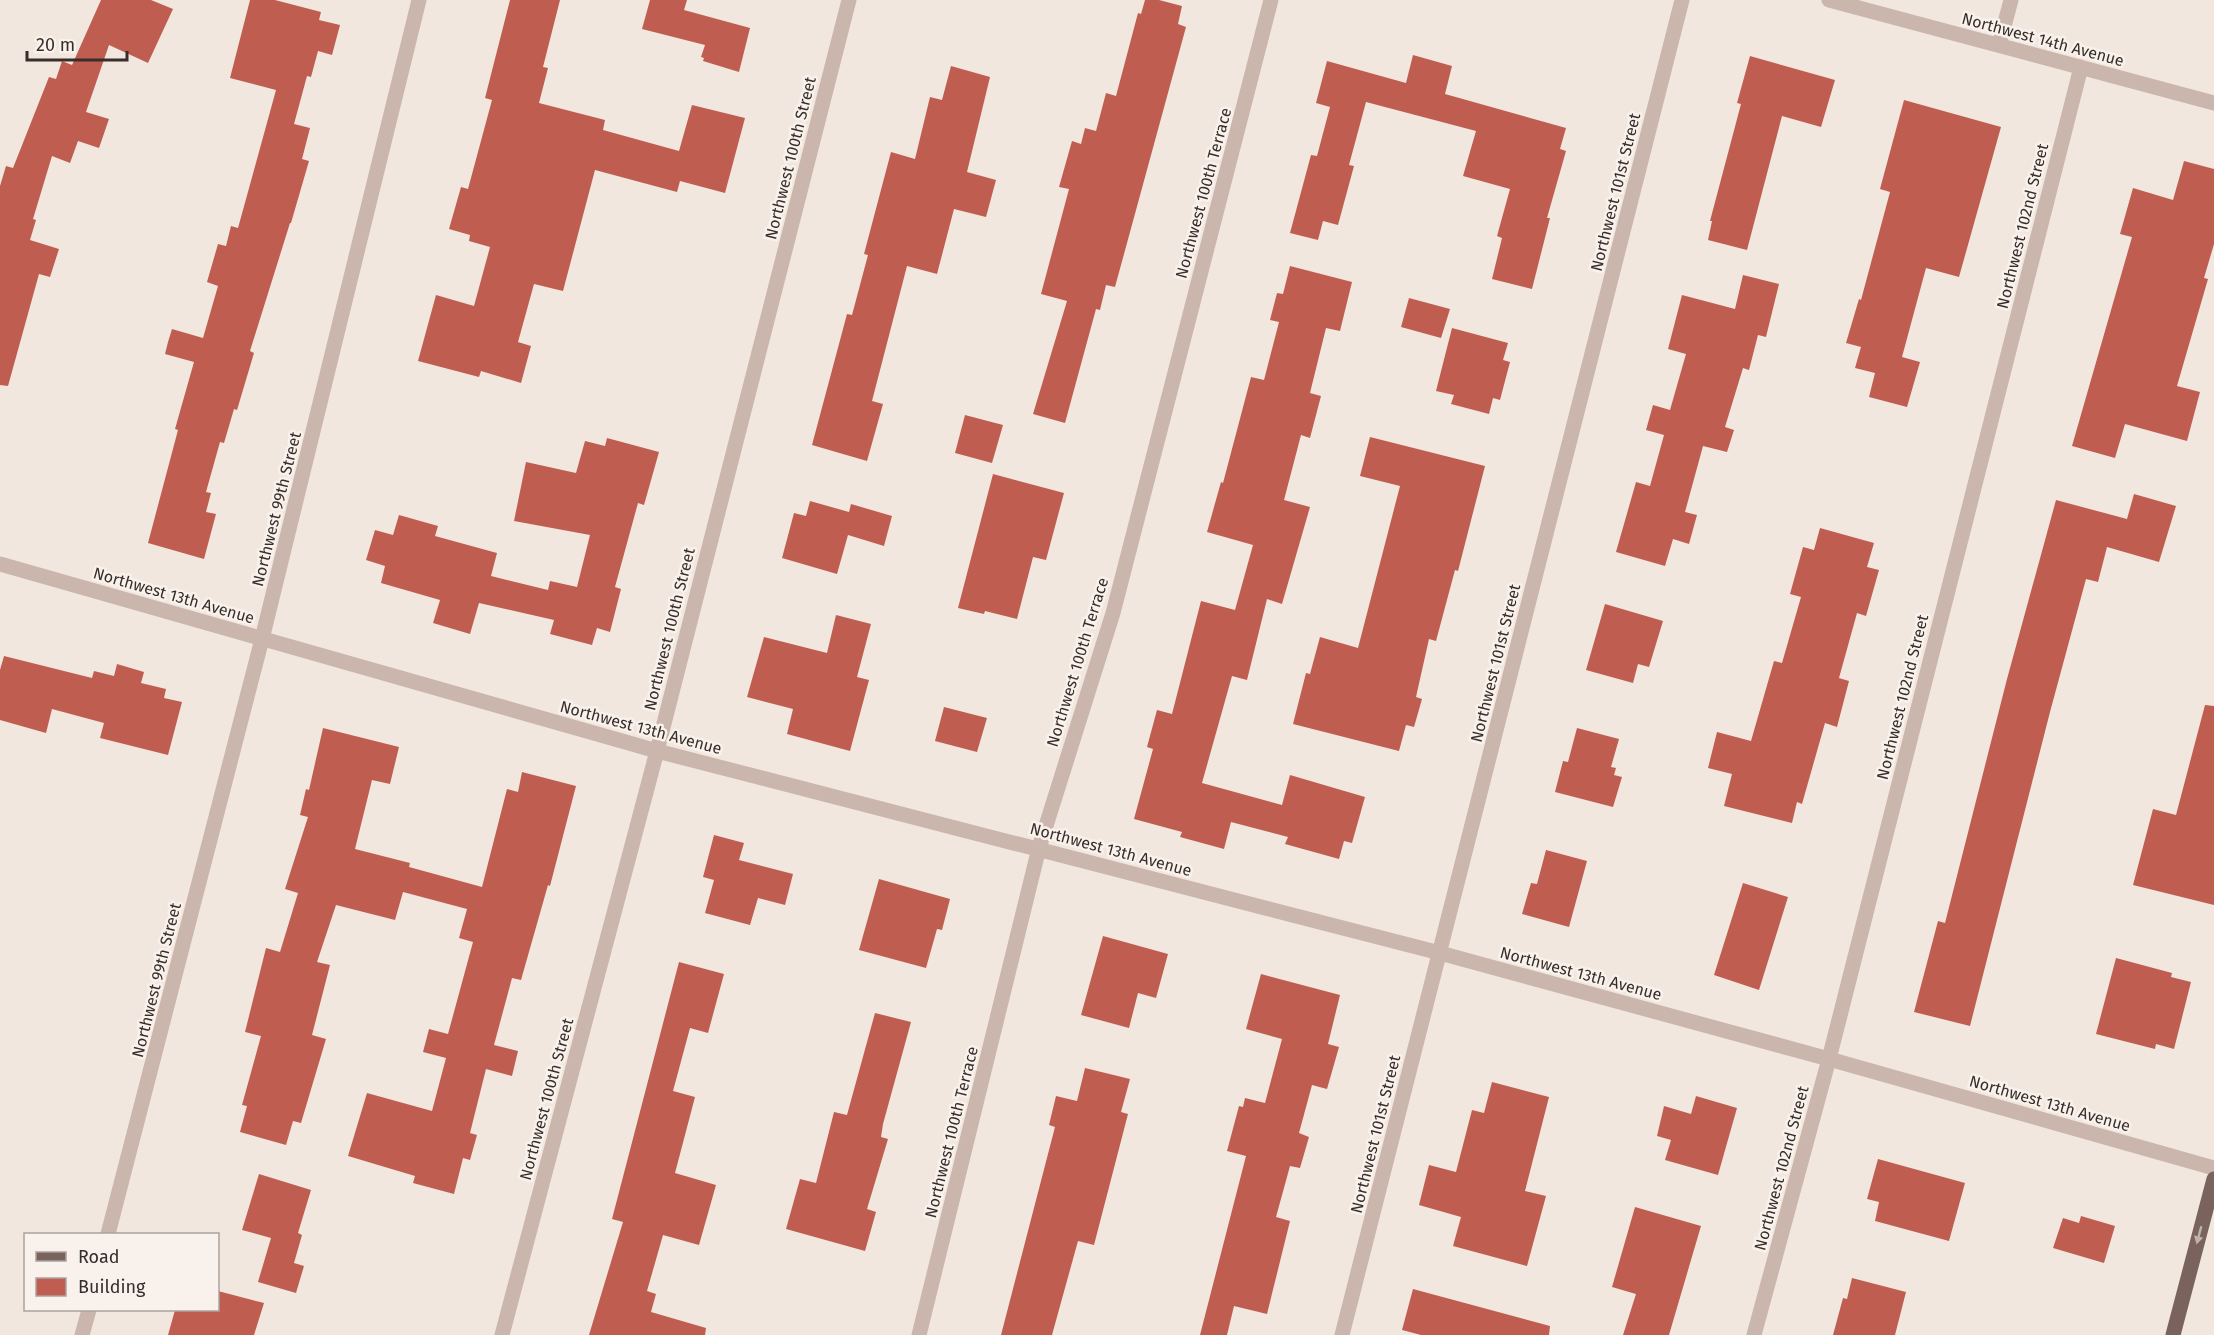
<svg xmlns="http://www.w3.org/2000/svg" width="2214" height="1335" font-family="'Fira Sans',sans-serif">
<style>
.building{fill:#bf5e50}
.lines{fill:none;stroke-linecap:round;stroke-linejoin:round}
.street{stroke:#cab6ac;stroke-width:15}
.primary{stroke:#79635c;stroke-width:15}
.oneway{fill:#bfb2ab}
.labels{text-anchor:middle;stroke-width:5;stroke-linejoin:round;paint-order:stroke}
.street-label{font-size:16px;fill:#382d2a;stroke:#f9f2ec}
</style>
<rect width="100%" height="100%" fill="#f2e7df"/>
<!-- building -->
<path class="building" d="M101 0H151L173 9 148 63 109 45 86 112 109 119 99 148 78 141 70 163 52 156 33 219 36 220 30 240 59 249 50 277 39 274 8 386 0 385V186L6 166 13 168 49 77 56 79 62 61 72 65Z
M250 0H275L321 12 319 20 340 25 332 55 318 51 311 77 307 76 294 124 310 128 302 159 309 161 291 223H290L250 351 254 353 237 410 234 409 224 443 220 442 206 492 211 493 206 512 216 514 204 559 148 543 178 430 175 429 194 362 165 354 168 342 172 329 203 338 218 286 207 282 218 244 226 246 231 226 238 228 276 90 230 78Z
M510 0H560L543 67 548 68 539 103 605 120 603 130 679 151 692 105 745 118 725 193 680 181 677 192 595 170 563 291 534 284 518 342 531 346 521 383 481 371 479 377 418 361 436 295 474 306 490 247 469 241 470 235 449 229 461 187 468 189 492 100 485 98Z
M650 0H687L684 10 750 28 739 72 703 61 704 58 701 57 705 45 642 29Z
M1145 0H1159L1182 6 1178 24 1186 27 1115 287 1106 285 1100 310 1096 309 1065 423 1033 414 1067 301 1041 294 1069 189 1059 187 1072 141 1081 144 1085 128 1096 131 1106 93 1116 96 1138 13 1141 14Z
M1413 55 1452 66 1445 94 1566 128 1560 149 1566 151 1547 218H1550L1532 289 1492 279 1502 238 1497 236 1510 189 1463 176 1476 131 1366 102 1349 165 1354 166 1338 225 1323 221 1318 240 1290 233 1311 155 1317 156 1330 107 1316 103 1327 61 1406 83Z
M1750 56 1835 80 1821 127 1782 116 1747 250 1708 240 1712 221H1710L1741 104 1737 103Z
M951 66 990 77 967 172 996 180 986 217 954 209 937 274 907 266 872 401 883 404 867 461 812 445 847 314 852 315 868 255 864 254 891 152 915 159 930 97 942 100Z
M1904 100 2001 127 1959 277 1926 268 1902 357 1920 362 1907 407 1869 397 1875 373 1855 368 1861 347 1846 343 1859 299 1861 300 1890 192 1880 189Z
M2184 161 2214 169V244L2204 278 2208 279 2177 386 2200 392 2187 441 2125 424 2115 458 2072 446 2132 237 2120 234 2133 188 2173 200Z
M1290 266 1352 282 1340 331 1326 328 1310 393 1321 396 1310 438 1301 435 1284 500 1310 507 1282 604 1267 599 1247 680 1232 676 1202 783 1282 805 1290 775 1365 797 1352 843 1344 841 1339 859 1285 844 1288 837 1231 822 1224 849 1180 837 1182 832 1134 819 1153 749 1147 747 1157 710 1172 714 1201 601 1235 610 1253 545 1207 532 1221 482 1223 483 1251 377 1264 380 1279 322 1270 320 1277 293 1283 294Z
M1743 275 1779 284 1766 337 1758 335 1749 370 1743 368 1725 427 1734 430 1727 452 1703 446 1685 512 1697 515 1689 544 1673 539 1665 566 1616 552 1636 482 1650 486 1664 435 1646 430 1653 405 1670 410 1686 354 1668 349 1682 295 1735 309Z
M1409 298 1450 309 1441 338 1401 327Z
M1452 328 1508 343 1503 360 1510 362 1500 400 1493 398 1489 414 1451 404 1454 395 1436 391Z
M965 415 1003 425 992 463 955 453Z
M1370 437 1485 466 1458 571 1455 570 1436 641 1429 639 1416 697 1422 699 1414 727 1406 725 1399 751 1293 724 1306 673 1310 674 1320 637 1358 648 1400 486 1360 476Z
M607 438 659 452 644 505 638 503 615 587 621 589 610 632 597 628 592 645 550 634 554 620 479 603 470 634 433 623 440 600 381 583 385 566 366 560 375 530 393 535 399 515 438 526 435 536 497 553 491 576 548 590 550 581 577 587 590 535 514 521 526 462 576 473 585 441 605 446Z
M993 474 1064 493 1046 560 1033 557 1017 619 985 611 984 614 958 608Z
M2134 494 2176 506 2159 562 2107 547 2098 582 2086 579 2050 712 1970 1026 1914 1012 1938 921 1945 923 2007 679 2056 500 2127 519Z
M810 501 849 512 851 504 892 516 884 546 848 535 837 574 782 558 794 513 806 516Z
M1820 528 1874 543 1867 567 1879 570 1866 616 1857 613 1839 678 1849 681 1837 727 1825 723 1802 804 1797 802 1792 823 1724 806 1732 774 1708 768 1717 732 1751 741 1774 661 1782 663 1801 597 1790 594 1803 547 1814 550Z
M1605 604 1663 621 1649 667 1638 664 1633 683 1586 670Z
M836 615 871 624 857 677 869 680 850 751 787 734 793 709 747 697 764 637 827 653Z
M4 656 92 678 94 671 114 676 117 664 144 672 141 683 166 689 164 698 182 702 168 755 100 738 104 723 52 709 46 733 0 720V670Z
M2205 705 2214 706V905L2133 885 2153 809 2176 815Z
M944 707 987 718 977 752 935 741Z
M323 728 399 747 390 784 372 780 355 849 410 863 409 867 482 887 507 789 518 792 522 772 576 786 550 886 548 885 521 980 512 978 494 1045 518 1051 512 1076 486 1069 470 1133 477 1135 470 1160 463 1158 454 1194 413 1183 415 1176 348 1156 367 1093 432 1111 446 1058 423 1052 429 1029 448 1034 473 942 459 938 467 909 403 892 395 920 336 905 317 962 330 965 312 1035 326 1039 301 1123 293 1121 286 1145 240 1132 247 1106 242 1105 261 1036 245 1032 266 948 280 952 298 893 285 889 308 817 300 815 306 789 309 790Z
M1577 728 1619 739 1611 767 1616 768 1614 775 1622 777 1613 807 1555 792 1563 761 1568 762Z
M714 835 744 843 739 860 793 874 785 905 758 898 750 925 705 913 714 880 703 877Z
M1546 850 1587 861 1569 927 1522 914 1531 883 1537 884Z
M879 879 950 899 942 930 937 929 926 968 859 950Z
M1743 883 1788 897 1759 990 1714 975Z
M1103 936 1168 954 1156 998 1138 993 1129 1028 1081 1015Z
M2116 958 2172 973 2171 977 2191 982 2174 1049 2156 1044 2155 1049 2096 1034Z
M679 962 724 974 708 1033 690 1028 673 1091 695 1097 675 1173 716 1185 699 1245 663 1235 647 1291 656 1294 651 1312 706 1328 705 1335H589L623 1222 612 1219Z
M1261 974 1340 995 1328 1044 1339 1047 1327 1089 1312 1085 1299 1133 1309 1137 1300 1168 1290 1166 1276 1217 1290 1221 1267 1314 1234 1306 1227 1335H1200L1246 1156 1227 1151 1239 1106 1243 1107 1245 1098 1265 1103 1282 1039 1246 1029Z
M875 1013 911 1022 883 1124 881 1137 888 1139 867 1209 876 1212 865 1251 786 1229 800 1179 816 1183 834 1112 847 1115Z
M1085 1068 1130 1079 1121 1112 1128 1114 1094 1245 1078 1241 1052 1335H1001L1055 1127 1049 1125 1056 1096 1077 1101Z
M1492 1082 1549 1097 1525 1191 1546 1196 1527 1266 1453 1246 1461 1217 1419 1205 1429 1165 1456 1172 1472 1110 1484 1113Z
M1696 1096 1737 1108 1718 1175 1665 1160 1671 1140 1657 1136 1664 1106 1691 1114Z
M1878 1159 1965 1183 1949 1241 1875 1221 1879 1202 1867 1199Z
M259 1174 311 1190 298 1233 302 1235 294 1263 304 1266 296 1293 258 1282 271 1238 242 1230Z
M1635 1207 1701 1226 1669 1335H1623L1636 1294 1612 1287Z
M2081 1216 2115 1226 2104 1263 2053 1248 2063 1218 2079 1223Z
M1852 1278 1906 1292 1895 1335H1833L1843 1298 1847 1299Z
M1413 1289 1550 1326 1549 1335H1421L1402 1330Z
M218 1291 264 1303 254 1335H168L175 1310H218Z"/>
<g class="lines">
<!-- street -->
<path class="street" d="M1829 0 2214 103
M1999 45 2011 0
M0 564 657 751 1440 953 1829 1059 2214 1168
M108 1234 262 639 419 0
M82 1335 89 1310
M502 1335 657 751 849 0
M919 1335 1039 848 1113 613 1271 0
M1342 1335 1682 0
M1754 1335 1829 1059 2081 67"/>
<!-- primary -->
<path class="primary" d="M2173 1335 2214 1179"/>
</g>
<!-- one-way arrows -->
<defs><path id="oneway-solid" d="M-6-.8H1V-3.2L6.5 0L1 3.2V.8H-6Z" transform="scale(1.5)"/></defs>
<use class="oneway" href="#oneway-solid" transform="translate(2199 1235) rotate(105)"/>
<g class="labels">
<!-- street labels -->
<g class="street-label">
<text transform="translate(2043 39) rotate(15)" y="6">Northwest 14th Avenue</text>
<text transform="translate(790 158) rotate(-76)" y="6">Northwest 100th Street</text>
<text transform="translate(1615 192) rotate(-76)" y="6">Northwest 101st Street</text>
<text transform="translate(1203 193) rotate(-75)" y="6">Northwest 100th Terrace</text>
<text transform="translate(2022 226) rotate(-76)" y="6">Northwest 102nd Street</text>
<text transform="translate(276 509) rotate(-76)" y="6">Northwest 99th Street</text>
<text transform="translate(174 595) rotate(16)" y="6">Northwest 13th Avenue</text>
<text transform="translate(669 629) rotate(-76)" y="6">Northwest 100th Street</text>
<text transform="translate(1077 662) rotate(-73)" y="6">Northwest 100th Terrace</text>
<text transform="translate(1495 663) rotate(-76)" y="6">Northwest 101st Street</text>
<text transform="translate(1902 697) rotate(-76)" y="6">Northwest 102nd Street</text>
<text transform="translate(641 727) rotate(15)" y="6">Northwest 13th Avenue</text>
<text transform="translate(1111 849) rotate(15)" y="6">Northwest 13th Avenue</text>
<text transform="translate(1581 973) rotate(15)" y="6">Northwest 13th Avenue</text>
<text transform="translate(156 980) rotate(-76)" y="6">Northwest 99th Street</text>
<text transform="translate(546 1099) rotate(-75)" y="6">Northwest 100th Street</text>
<text transform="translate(2050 1103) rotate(16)" y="6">Northwest 13th Avenue</text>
<text transform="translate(951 1132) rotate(-76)" y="6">Northwest 100th Terrace</text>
<text transform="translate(1375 1134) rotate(-76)" y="6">Northwest 101st Street</text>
<text transform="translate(1781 1168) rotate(-75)" y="6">Northwest 102nd Street</text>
</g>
</g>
<!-- legend -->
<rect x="24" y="1233" width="195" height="78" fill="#f9f2ec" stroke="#aca39e" stroke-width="1.5"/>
<rect x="36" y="1252" width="30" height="9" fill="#79635c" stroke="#aca39e" stroke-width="1.5"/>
<text x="78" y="1263" font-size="18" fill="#382d2a">Road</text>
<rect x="36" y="1278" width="30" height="18" fill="#bf5e50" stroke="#aca39e" stroke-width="1.5"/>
<text x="78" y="1293" font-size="18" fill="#382d2a">Building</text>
<!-- scale -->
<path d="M27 51v9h100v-9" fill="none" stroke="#382d2a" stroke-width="3"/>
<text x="36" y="51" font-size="18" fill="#382d2a" stroke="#f9f2ec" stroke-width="4.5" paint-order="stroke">20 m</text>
</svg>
